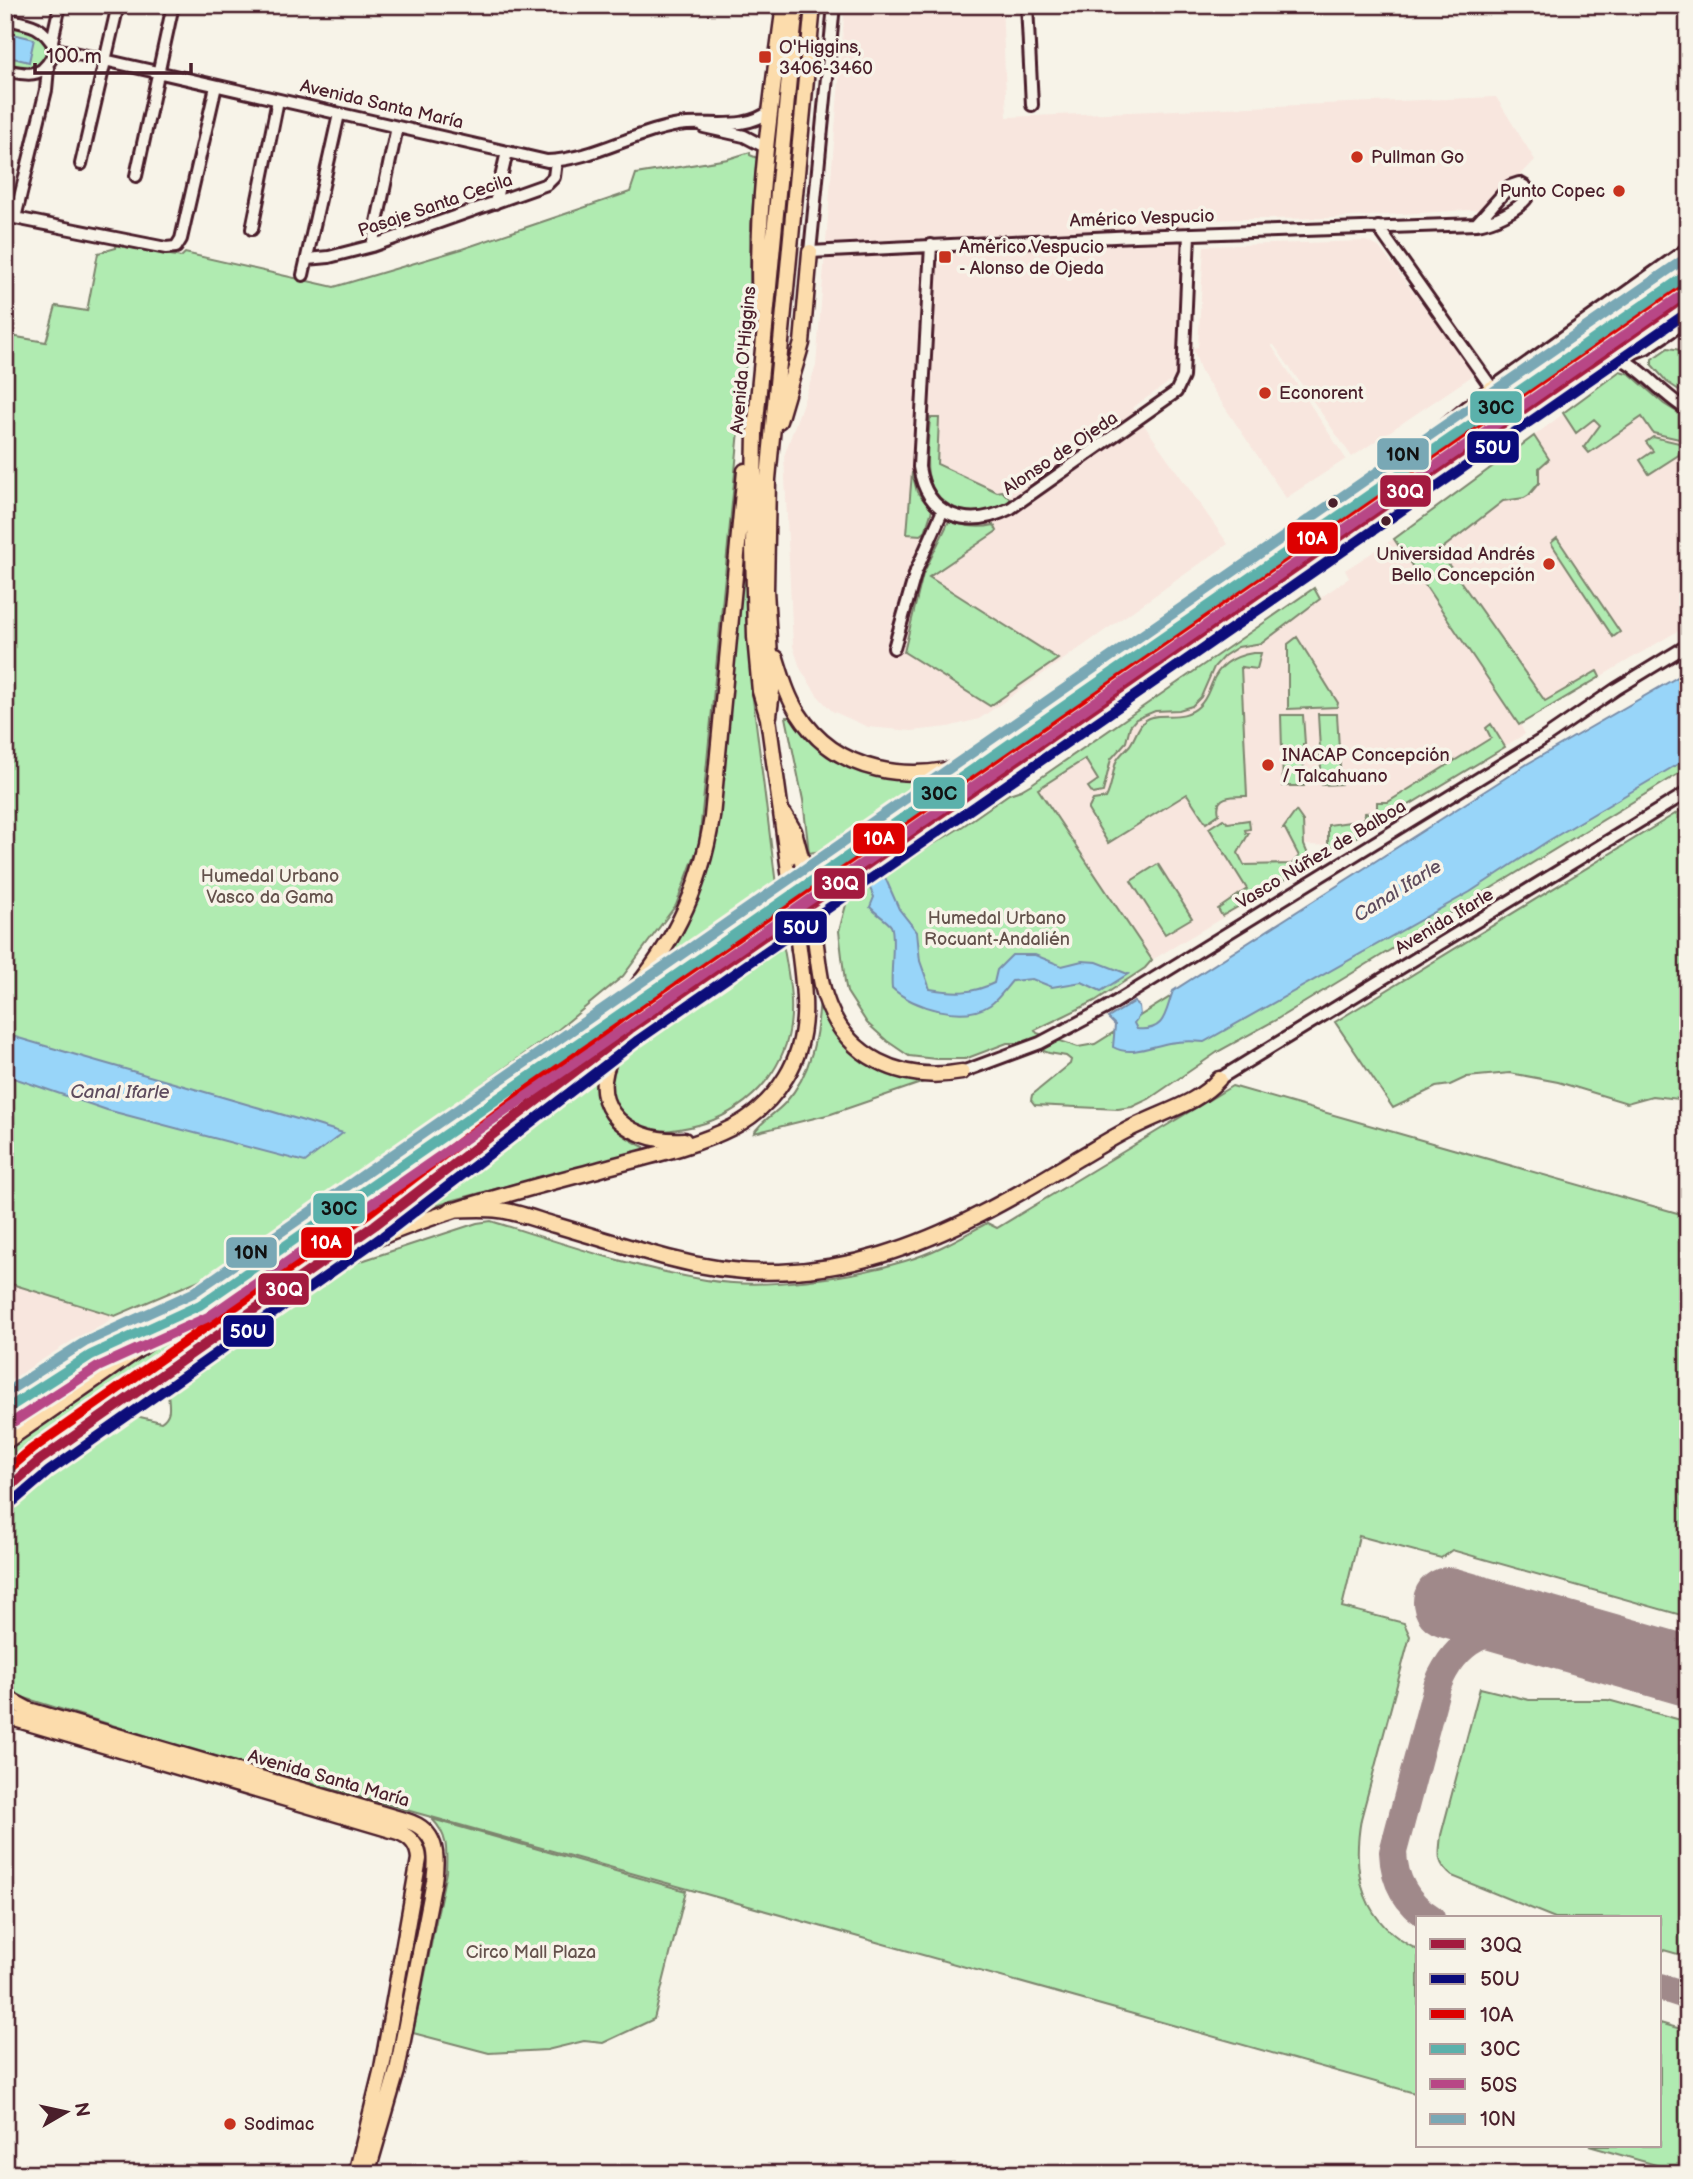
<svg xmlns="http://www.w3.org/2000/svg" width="1693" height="2179" font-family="'Balsamiq Sans',sans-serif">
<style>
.built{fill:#f8e6de}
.green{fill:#b0ebb1;stroke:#7d856e;stroke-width:2}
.water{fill:#98d5f9;stroke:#798ca7;stroke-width:2}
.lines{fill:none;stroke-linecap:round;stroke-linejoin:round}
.taxiway{stroke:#a0898a;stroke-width:28}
.runway{stroke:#a0898a;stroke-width:70}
.minor-casing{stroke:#4a1f2b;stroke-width:16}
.major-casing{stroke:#4a1f2b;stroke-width:19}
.minor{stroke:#f7f3e8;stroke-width:10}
.major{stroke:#fcdcac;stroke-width:14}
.major-bridge-casing{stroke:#4a1f2b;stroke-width:19;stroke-linecap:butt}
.major-bridge{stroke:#fcdcac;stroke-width:14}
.bus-1-casing{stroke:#f7f3e8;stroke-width:16}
.bus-2-casing{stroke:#f7f3e8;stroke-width:16}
.bus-3-casing{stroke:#f7f3e8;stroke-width:16}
.bus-4-casing{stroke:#f7f3e8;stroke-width:16}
.bus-5-casing{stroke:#f7f3e8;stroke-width:16}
.bus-6-casing{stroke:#f7f3e8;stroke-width:16}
.bus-1{stroke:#a31a3f;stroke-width:10}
.bus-2{stroke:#0a0a7a;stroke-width:10}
.bus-3{stroke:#d00;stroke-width:10}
.bus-4{stroke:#5bb1ab;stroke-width:10}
.bus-5{stroke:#b84686;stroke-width:10}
.bus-6{stroke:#79a8b5;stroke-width:10}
.poi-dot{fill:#c8321e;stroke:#f7f3e8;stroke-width:2.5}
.bus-dot{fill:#4a1f2b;stroke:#f7f3e8;stroke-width:2.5}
.labels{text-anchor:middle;stroke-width:7;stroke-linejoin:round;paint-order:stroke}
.poi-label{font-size:18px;fill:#4a1f2b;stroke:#f7f3e8;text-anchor:start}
.street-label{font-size:18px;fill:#4a1f2b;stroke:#f7f3e8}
.park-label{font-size:18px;fill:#64524c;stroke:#f7f3e8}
.water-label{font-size:19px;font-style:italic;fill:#5e4c5e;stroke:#f7f3e8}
.line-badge{stroke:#f7f3e8;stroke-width:2.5}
.badge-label{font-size:19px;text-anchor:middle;font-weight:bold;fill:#fff}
.pale-badge-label{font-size:19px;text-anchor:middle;font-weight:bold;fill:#111}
</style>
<rect width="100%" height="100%" fill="#f7f3e8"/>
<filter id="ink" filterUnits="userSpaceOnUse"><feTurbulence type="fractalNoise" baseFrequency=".0143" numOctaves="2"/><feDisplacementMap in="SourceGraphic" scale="14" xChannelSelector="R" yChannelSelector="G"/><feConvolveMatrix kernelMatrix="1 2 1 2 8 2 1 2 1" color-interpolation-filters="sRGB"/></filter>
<g filter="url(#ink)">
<!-- built -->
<path class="built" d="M845 5H1002L1007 117 1496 97 1535 160 1488 209 1334 218 1185 220 1182 365 1171 381 1132 408 1228 544 979 719 948 727 912 731 868 727 832 711 817 695 800 668 793 646 784 456 816 366Z
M1366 241 1379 247 1475 374 1352 457 1274 345H1271L1346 459 1286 498 1201 372 1193 348 1198 347 1204 246Z
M1620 371 1630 374 1664 404 1688 419V625L1520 724 1525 734 1341 846 1304 845 1312 864 1152 960 1033 783 1314 588 1320 598 1349 578 1345 570 1420 522Z
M5 1282 115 1316 5 1394Z"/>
<!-- green -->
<path class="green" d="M5 25 31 30 43 37C54 69 30 71 5 65Z
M750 152V155L757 158 750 235V317L699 844 676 905 623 976 559 1029 225 1269 115 1316 5 1282V335L46 342 56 306 87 311 98 253 116 248V245L181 257 185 253 334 287 462 249 630 192 636 174 728 159Z
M1668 348 1688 351V396L1667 382 1652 365V359Z
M1620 371 1630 374 1664 404 1688 419V441L1653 433 1642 417 1589 453 1584 447 1600 425 1594 419 1576 433 1563 413Z
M930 418H939L937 464 997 492 1002 491 1011 500C983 523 935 513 928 474 925 457 929 436 930 418Z
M1534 436 1549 459 1539 468V483L1529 495 1524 498 1503 501 1439 551 1545 701 1597 671 1600 677 1519 725 1394 539Z
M1653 437 1688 445V449L1649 474 1640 460 1653 451 1646 442Z
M912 472 917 492 932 510 925 532 921 535 907 534Z
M949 521C965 526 977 529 994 525L997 531 929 577 1058 659 990 706 904 652 923 574Z
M1557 538 1620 632 1613 637 1551 543Z
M746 541V599L752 691 777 893 655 980 654 977 680 937 703 885 716 836Z
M1314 588 1320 599 1262 643 1238 647 1224 656 1214 667 1201 697 1192 706 1179 710 1155 711 1136 719 1130 726 1126 742 1111 759 1103 792 1093 794 1088 787 1098 780 1085 759 1038 789 1152 960 1145 968 1095 1001 1035 1030 1037 1033 1078 1047 1095 1044 1688 672V768L1274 1021 1219 1051 1149 1099 1132 1107 1118 1109 1035 1105 1031 1100 1032 1095 1070 1064 1071 1060 1066 1056 1049 1053 1021 1043H1007L965 1059H936L909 1056 887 1041 867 1023 847 992 845 982 839 931 847 901 857 891 963 826 1009 794 1021 790 1033 783Z
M1297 637 1338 703 1337 707 1288 709V644Z
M1253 653H1261L1257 669 1241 667 1247 796C1233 796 1214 795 1219 814L1206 823 1187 794 1108 843 1088 810 1093 800 1106 798C1112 787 1112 774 1116 762 1119 755 1125 751 1130 745 1139 732 1138 718 1158 716 1173 715 1187 718 1199 706 1206 700 1208 692 1212 683 1219 664 1234 656 1253 653Z
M1318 714H1337L1341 784 1322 785Z
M1281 715H1303L1305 744H1303L1304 786H1283Z
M786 717H791C828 765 883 788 943 777L947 780 921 793 829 855 826 850 809 853 803 800Z
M1491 724 1505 747 1341 846H1328V825L1364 820 1365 813 1377 812V802H1388L1491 738 1486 728Z
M1688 806V1100L1652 1096 1627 1103 1558 1082 1510 1073 1467 1077 1450 1085 1436 1087 1393 1108 1335 1022Z
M1296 811 1303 821 1304 845 1312 864 1222 916 1218 909 1247 889 1209 828 1223 819 1228 823 1249 820 1250 829 1245 830 1246 833H1249L1238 853 1244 865 1292 864 1299 856 1285 829H1283Z
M1158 864 1192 918 1165 934 1131 881Z
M783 911V915L730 952 424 1182 271 1291 5 1475V1449Z
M782 938C788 972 797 1010 786 1044 770 1092 728 1122 679 1129 671 1130 661 1132 653 1131 624 1126 601 1095 615 1067 620 1056 631 1048 640 1039Z
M820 996 837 1033 924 1082 831 1114 754 1133C760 1122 776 1113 785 1103 812 1073 818 1035 820 996Z
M595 1068 598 1072C596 1113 607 1129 644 1147V1150L454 1200 404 1217 417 1206 429 1202 564 1098 575 1084Z
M1232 1086 1688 1216V1617L1452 1550 1441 1558 1359 1536 1342 1607 1404 1623 1410 1636 1361 1819C1351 1876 1363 1923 1418 1950V2094L189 1749 12 1694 5 1681V1506L37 1485 132 1415 161 1422C172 1415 169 1406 168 1393L343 1267 477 1223 491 1221C562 1243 633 1268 706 1280 764 1290 849 1278 905 1261 934 1253 961 1237 987 1223L997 1228Z
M1480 1688 1529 1700H1608L1688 1722V1957L1660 1949V1918H1555L1452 1876C1436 1863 1439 1855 1441 1835Z
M432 1819 686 1891 654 2019 603 2043 584 2041 547 2050 489 2053 413 2033 446 1872C447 1850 448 1835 432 1819Z
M1660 2023 1688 2031V2174L1589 2146H1660Z"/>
<!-- water -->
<path class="water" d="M5 32 34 39 29 62 5 56Z
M1688 671V758L1548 841 1470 892 1204 1042C1193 1041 1181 1041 1169 1043 1152 1046 1130 1057 1113 1047L1115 1025 1108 1018 1134 1002 1139 1006 1140 1015 1134 1023 1137 1029C1166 1032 1165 1012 1173 991L1527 764Z
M884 875 899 909 917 932 920 961 930 989C954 993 972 994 994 983L997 970 1012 955H1035L1062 966 1082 961 1097 962 1128 974 1101 991 1082 982 1052 987 1032 979 1012 981C1005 989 999 999 990 1005 964 1022 913 1008 892 988 890 975 896 934 891 926 887 920 876 914 870 907L874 897 868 884Z
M5 1034C118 1068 231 1098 343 1133L305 1162 107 1110 5 1075Z"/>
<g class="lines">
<!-- taxiway -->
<path class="taxiway" d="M1431 1918C1406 1903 1394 1881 1393 1852L1437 1686C1457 1637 1488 1627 1538 1628
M1660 1987 1688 1996"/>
<!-- runway -->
<path class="runway" d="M1448 1602 1688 1671"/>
<defs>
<path id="minor" d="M834 5 810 252 1135 236 1476 224C1493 222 1519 210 1528 196L1526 187 1519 183 1510 186 1476 224
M1027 5 1032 105
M5 19C32 24 42 25 56 49
M52 41 60 5
M56 49 547 161C595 160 640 128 687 124 715 122 747 130 770 111
M5 70C34 76 43 78 56 49
M704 127 744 136 767 148
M81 164 118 5
M136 176 173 5
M495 203 507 152
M5 216 166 248 176 247 181 239 216 86
M15 218 46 90 48 68
M1378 227 1492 388 1688 248
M252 229 278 100
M931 245 919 467C927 517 968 530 1011 508L1176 392 1183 377 1189 234
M372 246 397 127
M307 259 329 257 372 246 547 184 554 177 556 161
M303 275 339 114
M1620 358C1646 371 1663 396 1688 410
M1620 358 1646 348 1688 320
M894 648 916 571 943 510
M962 1072 1040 1043 1106 1008 1543 739 1616 689 1688 645
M1219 1079 1688 792
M5 1409 70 1367"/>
<path id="major" d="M760 307C755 209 771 102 784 5
M1594 364 1620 358
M779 421 802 343 810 252
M1420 452 1444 428 1492 388
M776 658C782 677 787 696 798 713 837 775 911 783 976 763
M769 716 772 691 766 590 768 479 813 5
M784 814 794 831 802 861
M789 871 768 718 760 691 755 637 753 546 755 432 796 5
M815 938C818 957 819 978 825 996 845 1058 901 1083 962 1072
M616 1010C668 956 701 892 712 817L745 471
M621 1041C578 1098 621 1144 684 1140
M451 1210C467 1209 483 1208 499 1210 518 1212 537 1220 555 1225 593 1236 630 1248 668 1258 825 1301 946 1239 1077 1159 1098 1147 1119 1133 1142 1123 1169 1110 1199 1102 1219 1079
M349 1251C430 1213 515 1192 601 1169 644 1157 692 1148 733 1127 755 1116 773 1098 786 1077 811 1037 805 993 799 949
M70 1367 106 1347 173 1317
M5 1428 79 1380
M5 1442 1688 274
M5 1484 375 1225 630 1029 1688 295
M5 1694 14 1702 29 1710 407 1821C437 1830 438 1855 434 1881L397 2071 367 2174
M5 1714 18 1720 398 1832C411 1837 418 1845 419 1859L382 2068 356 2174"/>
</defs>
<!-- minor casing -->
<use href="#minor" class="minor-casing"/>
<!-- major casing -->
<use href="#major" class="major-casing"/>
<!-- minor -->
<use href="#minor" class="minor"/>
<!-- major -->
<use href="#major" class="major"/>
<defs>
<path id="major-bridge" d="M802 861 815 938
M789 871 799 949"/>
</defs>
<!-- major-bridge casing -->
<use href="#major-bridge" class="major-bridge-casing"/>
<!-- major-bridge -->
<use href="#major-bridge" class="major-bridge"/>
<defs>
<path id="bus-1" d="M5 1491 40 1460 375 1225 630 1029 1688 295"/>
<path id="bus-2" d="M14 1501 49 1471 383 1236 638 1040 1688 312"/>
<path id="bus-3" d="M5 1472 32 1449 367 1214 622 1017 1680 283"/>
<path id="bus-4" d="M5 1410 91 1355 200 1305 1688 274"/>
<path id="bus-5" d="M13 1422 98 1367 208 1317 1688 291"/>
<path id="bus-6" d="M5 1393 85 1342 193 1293 1680 262"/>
</defs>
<!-- bus-1 casing -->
<use href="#bus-1" class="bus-1-casing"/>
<!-- bus-2 casing -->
<use href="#bus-2" class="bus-2-casing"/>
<!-- bus-3 casing -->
<use href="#bus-3" class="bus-3-casing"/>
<!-- bus-4 casing -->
<use href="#bus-4" class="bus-4-casing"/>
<!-- bus-5 casing -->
<use href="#bus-5" class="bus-5-casing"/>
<!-- bus-6 casing -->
<use href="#bus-6" class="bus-6-casing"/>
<!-- bus-1 -->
<use href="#bus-1" class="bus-1"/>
<!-- bus-2 -->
<use href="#bus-2" class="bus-2"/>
<!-- bus-3 -->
<use href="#bus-3" class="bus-3"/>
<!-- bus-4 -->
<use href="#bus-4" class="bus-4"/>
<!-- bus-5 -->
<use href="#bus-5" class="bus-5"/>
<!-- bus-6 -->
<use href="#bus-6" class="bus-6"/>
</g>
</g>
<!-- markers -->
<g class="poi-dot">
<rect x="758" y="50" width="14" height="14" rx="3.5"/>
<circle cx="1357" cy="157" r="7"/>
<circle cx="1619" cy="191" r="7"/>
<rect x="938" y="250" width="14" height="14" rx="3.5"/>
<circle cx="1265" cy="393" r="7"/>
<circle cx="1549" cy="564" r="7"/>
<circle cx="1268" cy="765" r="7"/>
<circle cx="230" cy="2124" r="7"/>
</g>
<g class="bus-dot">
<circle cx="1333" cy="503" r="6"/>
<circle cx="1386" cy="521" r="6"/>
</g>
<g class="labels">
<!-- poi labels -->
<g class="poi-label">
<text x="779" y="53">O'Higgins,<tspan x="779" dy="21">3406-3460</tspan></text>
<text x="1371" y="163">Pullman Go</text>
<text x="1605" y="197" text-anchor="end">Punto Copec</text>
<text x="959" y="253">Américo Vespucio<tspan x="959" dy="21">- Alonso de Ojeda</tspan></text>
<text x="1279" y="399">Econorent</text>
<text x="1535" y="560" text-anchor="end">Universidad Andrés<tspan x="1535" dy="21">Bello Concepción</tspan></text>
<text x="1282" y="761">INACAP Concepción<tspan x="1282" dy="21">/ Talcahuano</tspan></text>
<text x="244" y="2130">Sodimac</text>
</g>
<!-- street labels -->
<g class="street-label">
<text transform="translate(382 104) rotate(13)" y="6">Avenida Santa María</text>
<text transform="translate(435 205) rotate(-19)" y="6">Pasaje Santa Cecila</text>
<text transform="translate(1142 218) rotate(-2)" y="6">Américo Vespucio</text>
<text transform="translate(743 360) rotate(-85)" y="6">Avenida O'Higgins</text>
<text transform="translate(1060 453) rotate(-34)" y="6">Alonso de Ojeda</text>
<text transform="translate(1321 854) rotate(-31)" y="6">Vasco Núñez de Balboa</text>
<text transform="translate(1444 921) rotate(-31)" y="6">Avenida Ifarle</text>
<text transform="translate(329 1778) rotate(16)" y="6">Avenida Santa María</text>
</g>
<!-- park labels -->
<g class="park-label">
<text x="270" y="882">Humedal Urbano<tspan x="270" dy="21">Vasco da Gama</tspan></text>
<text x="997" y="924">Humedal Urbano<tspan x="997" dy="21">Rocuant-Andalién</tspan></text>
<text x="531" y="1958">Circo Mall Plaza</text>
</g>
<!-- water labels -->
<g class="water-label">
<text transform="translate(1397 890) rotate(-32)" y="7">Canal Ifarle</text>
<text x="120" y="1098">Canal Ifarle</text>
</g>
</g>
<g class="line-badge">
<rect x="1469" y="390" width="54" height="34" rx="7" fill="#5bb1ab"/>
<rect x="1466" y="430" width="54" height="34" rx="7" fill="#0a0a7a"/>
<rect x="1376" y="437" width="54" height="34" rx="7" fill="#79a8b5"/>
<rect x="1379" y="474" width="53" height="34" rx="7" fill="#a31a3f"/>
<rect x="1286" y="521" width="53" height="34" rx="7" fill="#d00"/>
<rect x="912" y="776" width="54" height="34" rx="7" fill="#5bb1ab"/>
<rect x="852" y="822" width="54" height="33" rx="7" fill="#d00"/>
<rect x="813" y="867" width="53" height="33" rx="7" fill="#a31a3f"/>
<rect x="774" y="910" width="54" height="34" rx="7" fill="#0a0a7a"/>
<rect x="312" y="1192" width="54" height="33" rx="7" fill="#5bb1ab"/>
<rect x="300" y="1226" width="53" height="33" rx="7" fill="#d00"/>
<rect x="225" y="1236" width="53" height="33" rx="7" fill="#79a8b5"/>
<rect x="257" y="1272" width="53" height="34" rx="7" fill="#a31a3f"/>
<rect x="222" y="1314" width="53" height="34" rx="7" fill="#0a0a7a"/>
</g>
<g class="badge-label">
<text x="1493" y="454">50U</text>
<text x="1405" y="498">30Q</text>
<text x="1312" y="545">10A</text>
<text x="879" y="845">10A</text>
<text x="840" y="890">30Q</text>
<text x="801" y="934">50U</text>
<text x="326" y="1249">10A</text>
<text x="284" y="1296">30Q</text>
<text x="248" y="1338">50U</text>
</g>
<g class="pale-badge-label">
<text x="1496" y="414">30C</text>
<text x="1403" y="461">10N</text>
<text x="939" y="800">30C</text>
<text x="339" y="1215">30C</text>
<text x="251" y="1259">10N</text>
</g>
<!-- margin -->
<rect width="1693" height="2179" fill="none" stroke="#f7f3e8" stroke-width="28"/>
<rect x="14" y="14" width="1665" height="2151" fill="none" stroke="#4a1f2b" stroke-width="2.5" filter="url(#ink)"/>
<!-- legend -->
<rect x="1416" y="1916" width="245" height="231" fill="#f7f3e8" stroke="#b29e9c" stroke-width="2"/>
<rect x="1430" y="1939" width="35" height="10" fill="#a31a3f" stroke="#b29e9c" stroke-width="2"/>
<text x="1480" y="1952" font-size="21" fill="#4a1f2b">30Q</text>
<rect x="1430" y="1974" width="35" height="10" fill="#0a0a7a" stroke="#b29e9c" stroke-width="2"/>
<text x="1480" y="1986" font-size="21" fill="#4a1f2b">50U</text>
<rect x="1430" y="2009" width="35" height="10" fill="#dd0000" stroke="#b29e9c" stroke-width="2"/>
<text x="1480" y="2022" font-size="21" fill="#4a1f2b">10A</text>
<rect x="1430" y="2044" width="35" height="10" fill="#5bb1ab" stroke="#b29e9c" stroke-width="2"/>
<text x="1480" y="2056" font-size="21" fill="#4a1f2b">30C</text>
<rect x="1430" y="2079" width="35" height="10" fill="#b84686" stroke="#b29e9c" stroke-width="2"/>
<text x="1480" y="2092" font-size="21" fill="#4a1f2b">50S</text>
<rect x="1430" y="2114" width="35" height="10" fill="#79a8b5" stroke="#b29e9c" stroke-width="2"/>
<text x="1480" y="2126" font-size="21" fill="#4a1f2b">10N</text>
<!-- north arrow -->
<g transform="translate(66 2112) rotate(81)" stroke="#f7f3e8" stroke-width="5" paint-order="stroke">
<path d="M0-5L12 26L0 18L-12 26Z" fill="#4a1f2b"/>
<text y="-10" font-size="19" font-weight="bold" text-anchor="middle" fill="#4a1f2b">N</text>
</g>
<!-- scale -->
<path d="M35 63v10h156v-10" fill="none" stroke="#4a1f2b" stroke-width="3.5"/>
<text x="46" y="63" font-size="21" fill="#4a1f2b" stroke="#f7f3e8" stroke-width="5" paint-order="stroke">100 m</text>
</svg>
